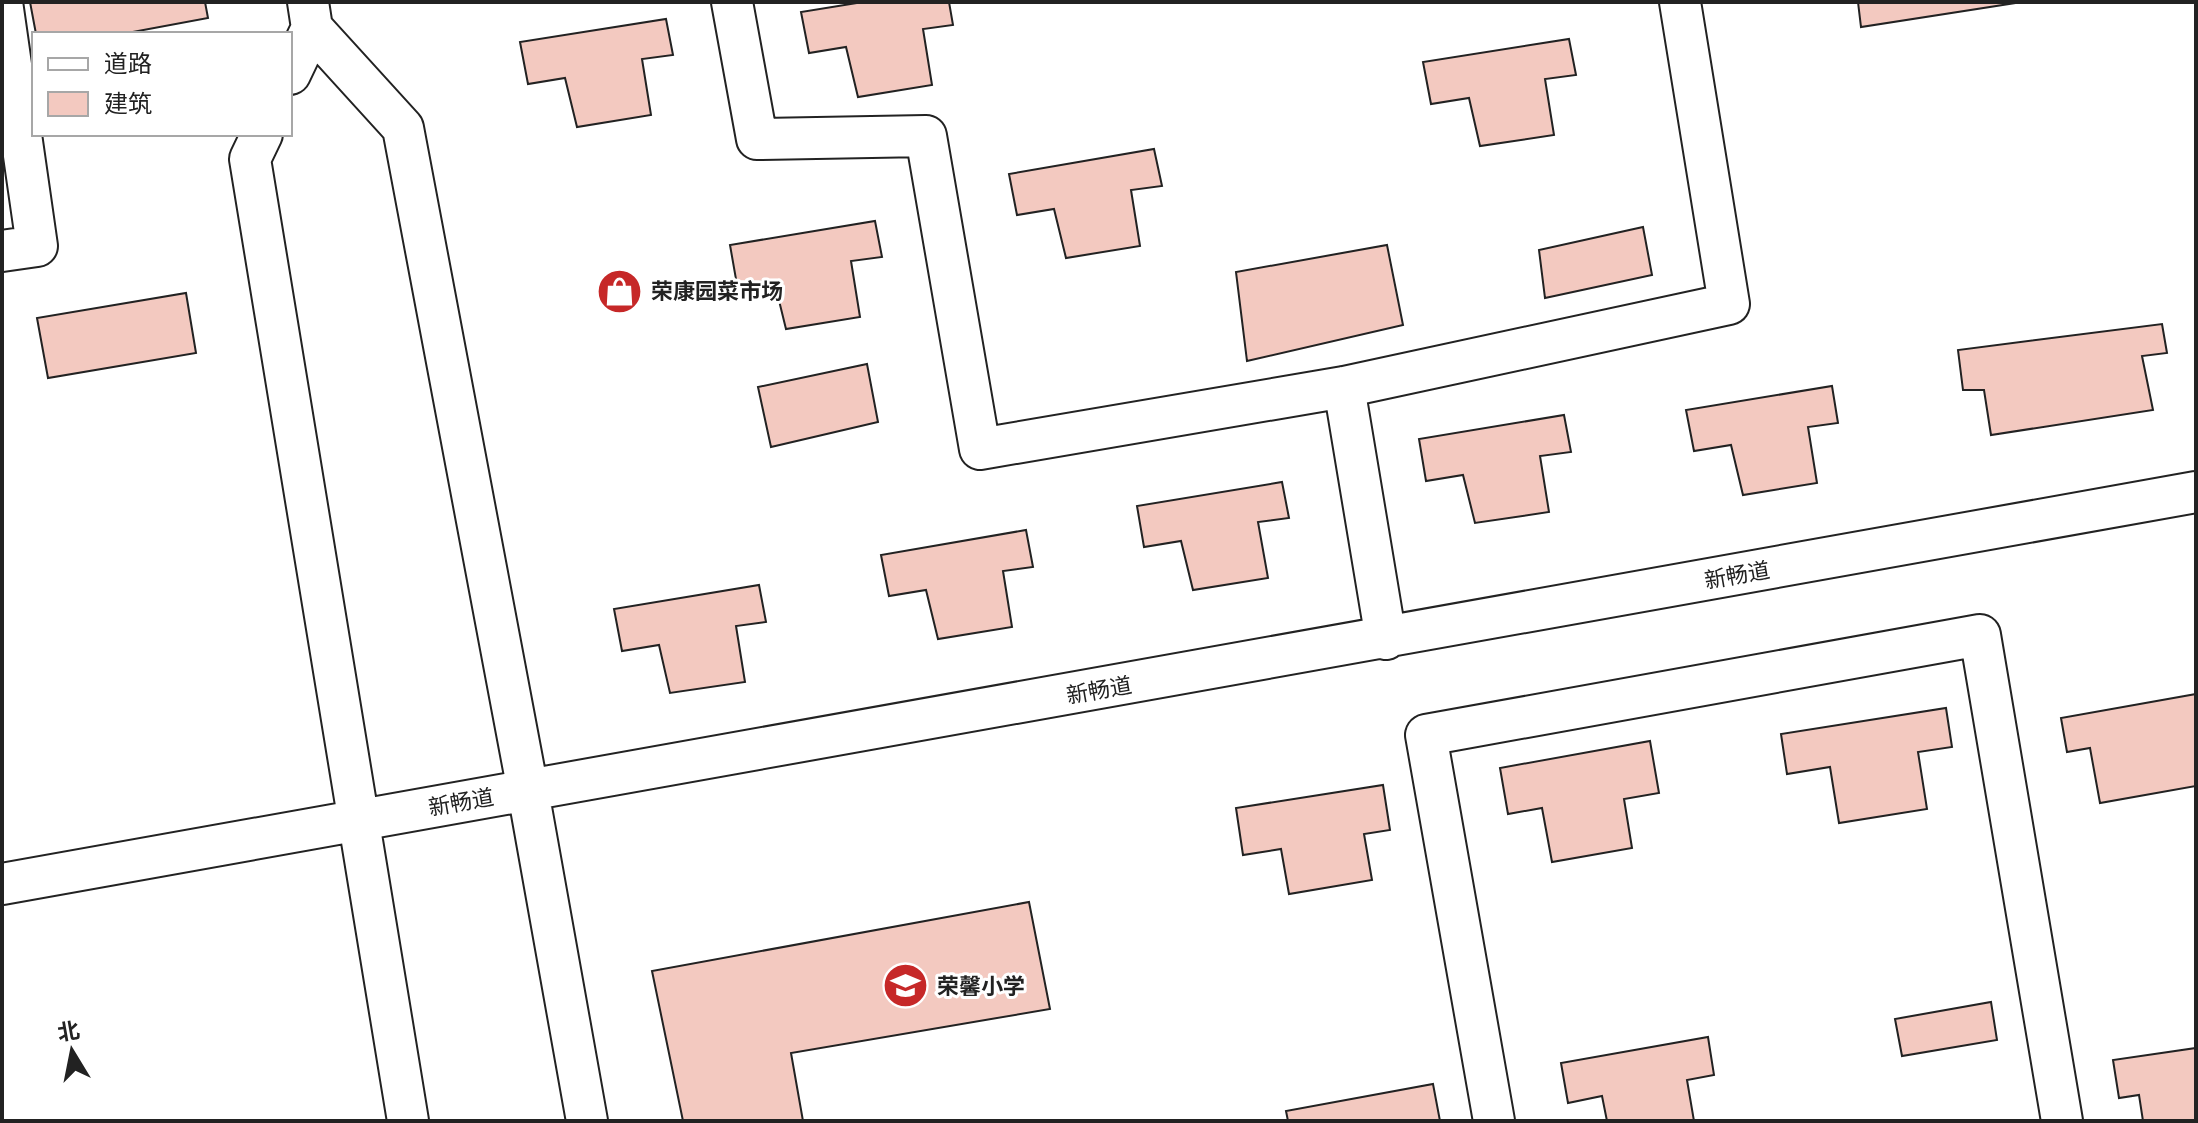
<svg xmlns="http://www.w3.org/2000/svg" width="2198" height="1123" font-family="'Sofia Sans Condensed','Noto Sans SC',sans-serif">
<style>
.building{fill:#f3c9c0;stroke:#222;stroke-width:2}
.lines{fill:none;stroke-linecap:round;stroke-linejoin:round}
.minor-casing{stroke:#222;stroke-width:44}
.minor{stroke:#fff;stroke-width:40}
.labels{text-anchor:middle;stroke-width:6;stroke-linejoin:round;paint-order:stroke}
.poi-label{font-size:22px;font-weight:bold;fill:#222;stroke:#fff;text-anchor:start}
.street-label{font-size:22px;fill:#222;stroke:#fff}
</style>
<rect width="100%" height="100%" fill="#fff"/>
<!-- building -->
<path class="building" d="M30 2H205L208 18 122 34H36Z
M863 2H949L953 25 923 29 932 85 858 97 846 47 809 53 801 12Z
M1858 2H2022L1861 27Z
M666 19 673 55 642 59 651 115 577 127 565 78 528 84 520 42Z
M1569 39 1576 75 1545 79 1554 135 1480 146 1469 98 1431 104 1423 62Z
M1154 149 1162 186 1131 190 1140 246 1066 258 1054 209 1017 215 1009 174Z
M875 221 882 257 851 261 860 317 786 329 774 280 737 285 730 245Z
M1643 227 1652 275 1545 298 1539 250Z
M1387 245 1403 325 1247 361 1236 272Z
M186 293 196 353 48 378 37 318Z
M2162 324 2167 353 2142 356 2153 410 1991 435 1984 390H1963L1958 350Z
M867 364 878 422 771 447 758 387Z
M1832 386 1838 423 1808 427 1817 483 1743 495 1731 445 1694 451 1686 410Z
M1564 415 1571 452 1540 456 1549 512 1475 523 1463 475 1426 481 1419 439Z
M1282 482 1289 518 1258 522 1268 578 1193 590 1181 541 1144 547 1137 506Z
M1026 530 1033 567 1003 571 1012 627 938 639 926 590 889 596 881 555Z
M759 585 766 622 736 626 745 682 670 693 659 645 622 651 614 609Z
M2196 694V786L2100 803 2090 748 2067 752 2061 718Z
M1946 708 1952 747 1918 752 1927 809 1839 823 1830 767 1787 774 1781 734Z
M1650 741 1659 793 1624 799 1632 848 1552 862 1542 808 1508 814 1500 768Z
M1383 785 1390 830 1364 834 1372 880 1289 894 1281 849 1243 855 1236 808Z
M1029 902 1050 1009 791 1053 803 1121H683L652 971Z
M1991 1002 1997 1040 1902 1056 1895 1019Z
M1708 1037 1714 1075 1687 1080 1694 1121H1607L1602 1096 1568 1103 1561 1063Z
M2196 1048V1121H2143L2139 1095 2119 1098 2113 1060Z
M1433 1084 1440 1121H1288L1286 1111Z"/>
<g class="lines">
<defs>
<path id="minor" d="M308 2 312 28 403 128 528 791 587 1121
M732 2 757 139 926 136 980 449 1344 387 1729 304 1680 2
M290 74 312 28
M262 134 250 159 408 1121
M2 251 37 246 2 2
M1344 387 1386 639
M2 884 2196 492
M1494 1121 1426 735 1980 635 2062 1121"/>
</defs>
<!-- minor casing -->
<use href="#minor" class="minor-casing"/>
<!-- minor -->
<use href="#minor" class="minor"/>
</g>
<!-- icons -->
<defs>
<symbol id="shop-disc" viewBox="-11 -11 22 22"><circle r="9.5" fill="#c62828" stroke="#fff"/><path d="M-5-2.5h2.3a2.7 3.5 0 0 1 5.4 0H5L5.5 6h-11ZM-1.5-2.5h3a1.5 2.3 0 0 0-3 0Z" fill="#fff"/></symbol>
<symbol id="school-disc" viewBox="-11 -11 22 22"><circle r="9.5" fill="#c62828" stroke="#fff"/><path d="M0-5L7-2L0 1L-7-2ZM-4 1L0 2.5L4 1V4Q0 6-4 4Z" fill="#fff"/></symbol>
</defs>
<g fill-rule="evenodd">
<use href="#shop-disc" x="594" y="266" width="51" height="51"/>
<use href="#school-disc" x="880" y="960" width="51" height="51"/>
</g>
<g class="labels">
<!-- poi labels -->
<g class="poi-label">
<text x="651" y="299">荣康园菜市场</text>
<text x="937" y="994">荣馨小学</text>
</g>
<!-- street labels -->
<g class="street-label">
<text transform="translate(1737 575) rotate(-10)" y="8">新畅道</text>
<text transform="translate(1099 690) rotate(-10)" y="8">新畅道</text>
<text transform="translate(461 802) rotate(-10)" y="8">新畅道</text>
</g>
</g>
<!-- border -->
<rect width="2198" height="1123" fill="none" stroke="#222222" stroke-width="8"/>
<!-- legend -->
<rect x="32" y="32" width="260" height="104" fill="#ffffff" stroke="#a7a7a7" stroke-width="2"/>
<rect x="48" y="58" width="40" height="12" fill="#ffffff" stroke="#a7a7a7" stroke-width="2"/>
<text x="104" y="72" font-size="24" fill="#222222">道路</text>
<rect x="48" y="92" width="40" height="24" fill="#f3c9c0" stroke="#a7a7a7" stroke-width="2"/>
<text x="104" y="112" font-size="24" fill="#222222">建筑</text>
<!-- north arrow -->
<g transform="translate(72 1051) rotate(350)" stroke="#ffffff" stroke-width="6" paint-order="stroke">
<path d="M0-6L14 30L0 20L-14 30Z" fill="#222222"/>
<text y="-12" font-size="22" font-weight="bold" text-anchor="middle" fill="#222222">北</text>
</g>
</svg>
